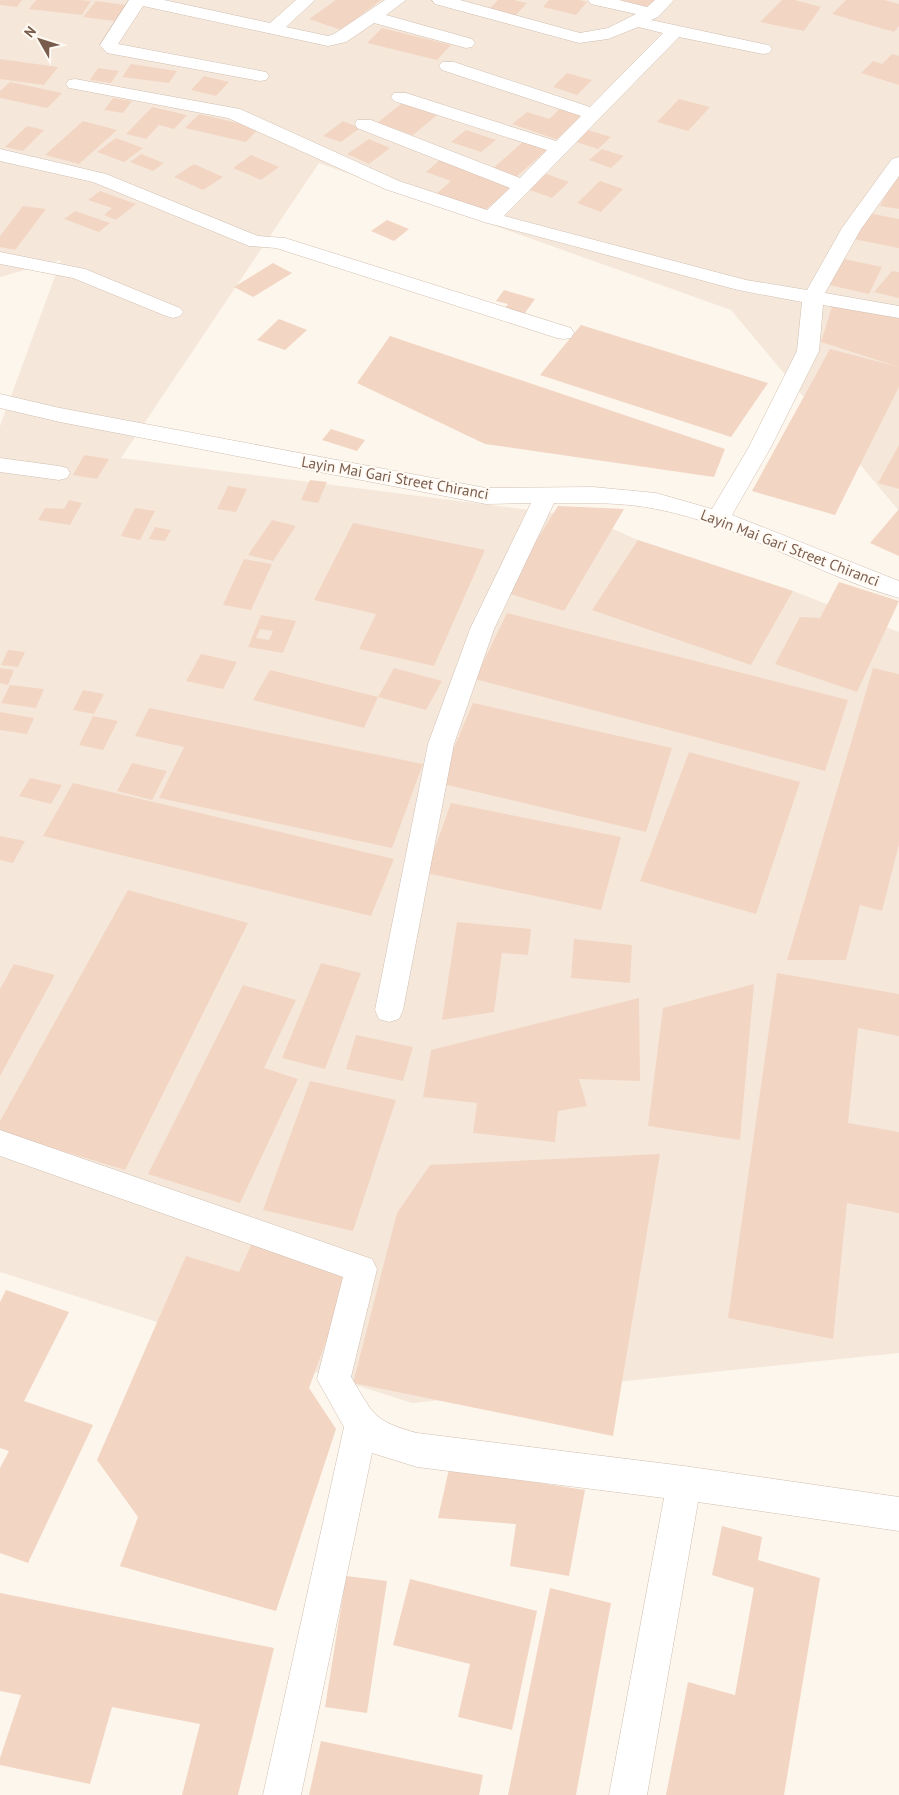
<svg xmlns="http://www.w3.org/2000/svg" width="899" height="1795" font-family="'PT Sans',sans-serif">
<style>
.residential{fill:#f5e8da}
.building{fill:#f3d5c3;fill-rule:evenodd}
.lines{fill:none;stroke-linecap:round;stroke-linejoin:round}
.minor-casing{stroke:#d1beb0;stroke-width:1}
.minor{fill:#fff;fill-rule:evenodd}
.labels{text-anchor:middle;stroke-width:4.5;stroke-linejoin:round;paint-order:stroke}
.street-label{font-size:15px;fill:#7a5c4d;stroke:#fffaf3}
</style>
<rect width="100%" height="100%" fill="#fdf6ec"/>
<!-- residential -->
<path class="residential" d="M0 0H899V511L731 310 319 163 121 458 585 517 638 540 793 591 899 632V1353L412 1403 0 1272V426L61 260 0 277Z"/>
<!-- building -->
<path class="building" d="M0 0H22L17 7 0 5Z
M36 0H79L91 1 82 15 29 9Z
M336 0H381L341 30 309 19Z
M498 0H514L527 3 515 16 489 9Z
M549 0H580L587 2 576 15 543 7Z
M624 0H655L648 9 622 2Z
M782 0H795L821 7 804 31 760 22Z
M846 0H884L899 4V26L894 32 832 14Z
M96 1 126 5 114 21 83 17Z
M382 28 451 45 437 60 367 43Z
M892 54 899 56V85L861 73 873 61 882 64Z
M0 59 58 67 44 85 0 79Z
M131 64 177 71 169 83 122 77Z
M98 68 119 71 111 83 90 80Z
M567 73 592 80 577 95 553 87Z
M204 76 229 82 216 96 191 90Z
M10 82 62 93 47 108 0 98V91Z
M113 98 132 101 123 113 104 110Z
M679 99 710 107 688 131 657 122Z
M402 103 437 115 413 135 377 123Z
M563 106 587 114 558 140 512 124 527 112 549 119Z
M152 107 187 115 174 129 159 125 146 139 126 134Z
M199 114 259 128 246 142 185 128Z
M83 121 117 130 79 164 45 155Z
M343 121 360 128 341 142 323 136Z
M27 126 44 130 23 151 5 147Z
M466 130 496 140 481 152 451 142Z
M588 130 611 137 598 149 576 142Z
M116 138 143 148 124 162 97 152Z
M369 139 390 148 369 164 347 154Z
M524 141 548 149 515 178 491 170Z
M602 149 624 156 611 168 589 160Z
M141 154 164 163 153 171 130 162Z
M251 155 279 167 261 180 233 168Z
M441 159 513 186 483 212 436 194 451 181 426 172Z
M194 164 223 177 203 190 174 177Z
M899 171V209L880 206Z
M544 173 569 182 552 198 527 189Z
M600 181 623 189 601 212 577 203Z
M100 191 136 204 116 220 104 215 112 208 88 200Z
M23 206 46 209 15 250 0 247V236Z
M75 211 110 223 99 232 64 219Z
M868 213 899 219V248L853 239Z
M387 220 409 229 394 241 371 231Z
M844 259 882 267 869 294 829 285Z
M273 263 292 273 253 297 234 287Z
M892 271 899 272V298L874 292Z
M504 290 535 299 522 317 502 312 508 304 496 301Z
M833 303 899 316V367L821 342Z
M279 319 307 330 285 350 257 340Z
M581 325 768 383 731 437 540 375Z
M390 336 725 449 714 477 485 444 357 383Z
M830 349 899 367V387L835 515 752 491Z
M331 429 365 440 357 451 322 440Z
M899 445V489L878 483Z
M84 455 109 459 97 479 73 475Z
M310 480 327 482 318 503 301 500Z
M228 486 247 489 236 512 217 509Z
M69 500 82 503 70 525 38 520 45 508 64 509Z
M558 506 624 509 564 611 504 592Z
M135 508 155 511 140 540 121 536Z
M899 509V556L870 543Z
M272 520 296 526 273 561 248 555Z
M353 523 485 550 434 666 359 649 376 614 314 600Z
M155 527 171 530 165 541 149 539Z
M638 540 793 591 751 665 592 610Z
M244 559 272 564 251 610 223 605Z
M839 582 899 601 857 692 775 664 800 617 820 618Z
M507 613 848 700 825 771 475 679Z
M261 615 296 621 283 653 248 647ZM260 629 273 631 269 640 256 638Z
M8 650 25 652 18 667 1 665Z
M201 654 237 662 223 689 186 681Z
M0 668 14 670 8 685 0 683Z
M394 668 442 681 426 710 378 697 364 728 253 700 270 670 378 697Z
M873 668 899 674V844L882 911 860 905 846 960H787Z
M10 685 44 689 36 708 1 703Z
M83 690 104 694 94 714 73 710Z
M473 703 672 748 646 832 439 783Z
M149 708 423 764 392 848 159 798 184 747 135 736Z
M0 712 34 718 27 734 0 730Z
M93 716 118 721 103 750 79 745Z
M689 752 800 782 756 914 640 881Z
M132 763 167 771 152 800 117 791Z
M30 778 62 785 51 804 19 796Z
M73 783 394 859 371 916 43 836Z
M451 803 621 837 601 910 426 873Z
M0 836 25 841 13 863 0 860Z
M128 890 248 923 125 1170 0 1132V1121Z
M457 922 531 929 528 955 502 953 494 1012 442 1020Z
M574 939 632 945 630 983 571 978Z
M321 963 361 973 325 1069 282 1058Z
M14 964 55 975 0 1076V989Z
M777 973 899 994V1036L858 1028 848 1123 899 1132V1213L847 1203 833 1339 728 1318Z
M754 984 740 1140 648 1126 663 1008Z
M243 985 296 1000 264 1068 298 1079 240 1203 148 1174Z
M639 998 640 1081 579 1079 587 1106 558 1111 555 1142 473 1133 477 1103 423 1097 431 1050Z
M356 1035 413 1047 403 1081 346 1069Z
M310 1081 396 1100 353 1231 263 1210Z
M660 1154 613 1436 353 1383 397 1213 430 1165Z
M251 1245 351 1273 309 1388 336 1429 276 1611 120 1566 138 1517 97 1460 186 1256 239 1272Z
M6 1290 69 1312 24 1401 93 1425 28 1563 0 1553V1468L9 1451 0 1448V1302Z
M449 1469 585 1490 569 1576 510 1566 516 1524 438 1518Z
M722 1526 762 1537 758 1560 820 1578 784 1795H666L688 1682 735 1695 754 1588 712 1575Z
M346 1576 387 1581 367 1713 325 1707Z
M410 1579 537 1611 512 1730 458 1717 470 1664 393 1645Z
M550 1588 611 1603 576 1795H508Z
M0 1593 274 1648 238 1795H182L200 1724 112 1707 90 1784 0 1765V1758L21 1695 0 1691Z
M321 1741 483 1775 479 1795H309Z"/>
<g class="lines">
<defs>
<path id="minor" d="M129 0H164L270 23 296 0H315L286 27 328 36 334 34 385 0H406L386 15 472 39 475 43 472 47 466 48 374 23 346 42 328 46 143 6 118 44 266 72 269 76 266 80 260 81 107 53 100 45Z
M432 0H460L580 33 608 28 636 14 591 4 588 0H619L647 7 655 0H674L658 17 651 20 763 44 769 45 772 49 769 53 763 54 679 37 504 216 746 280 807 290 842 228 892 159 899 157V176L861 229 825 293 899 306V318L823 305 819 351 771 447 732 515 899 581V598C816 575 741 525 656 509 623 502 587 503 554 503L494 629 454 744 403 1010 399 1019 389 1022 379 1019 375 1010 428 744 470 629 531 503 486 504 60 422 0 408V394L60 408 486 488 593 487 656 493 712 509 749 447 797 351 802 302 738 290 484 222 385 189 228 118 75 89 69 88 66 84 69 80 75 79 240 109 399 181 487 210 510 188 357 128 355 124 357 120H371L520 178 547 150 394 101 391 97 394 93H406L556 141 581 116 442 70 439 66 442 62H454L590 107 663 33 638 27 608 39 579 43 435 4Z
M0 149 106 174 258 236 285 238 571 328 574 333 571 338 564 339 557 338 276 248 249 246 93 182 0 161Z
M0 252 85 269 180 308 183 312 180 316 173 318 166 316 73 278 0 264Z
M0 458 59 466 67 468 70 473 67 478 59 480 0 472Z
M0 1130 372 1259 377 1269 351 1377C374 1415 373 1421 417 1433L684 1466 899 1497V1531L698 1502 647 1795H609L664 1498 417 1467 372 1453 301 1795H263L344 1427 317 1379 343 1277 0 1156Z"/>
</defs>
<!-- minor casing -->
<use href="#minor" class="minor-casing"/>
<!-- minor -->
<use href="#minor" class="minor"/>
</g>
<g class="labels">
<!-- street labels -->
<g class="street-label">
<text transform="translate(395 478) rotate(10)" y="5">Layin Mai Gari Street Chiranci</text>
<text transform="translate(790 548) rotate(21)" y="5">Layin Mai Gari Street Chiranci</text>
</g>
</g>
<!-- north arrow -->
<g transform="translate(40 40) rotate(309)" stroke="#fffaf3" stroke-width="4" paint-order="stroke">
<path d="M0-4L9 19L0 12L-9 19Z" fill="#7a5c4d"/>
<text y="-8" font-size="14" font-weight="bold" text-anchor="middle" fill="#7a5c4d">N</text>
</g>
</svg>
